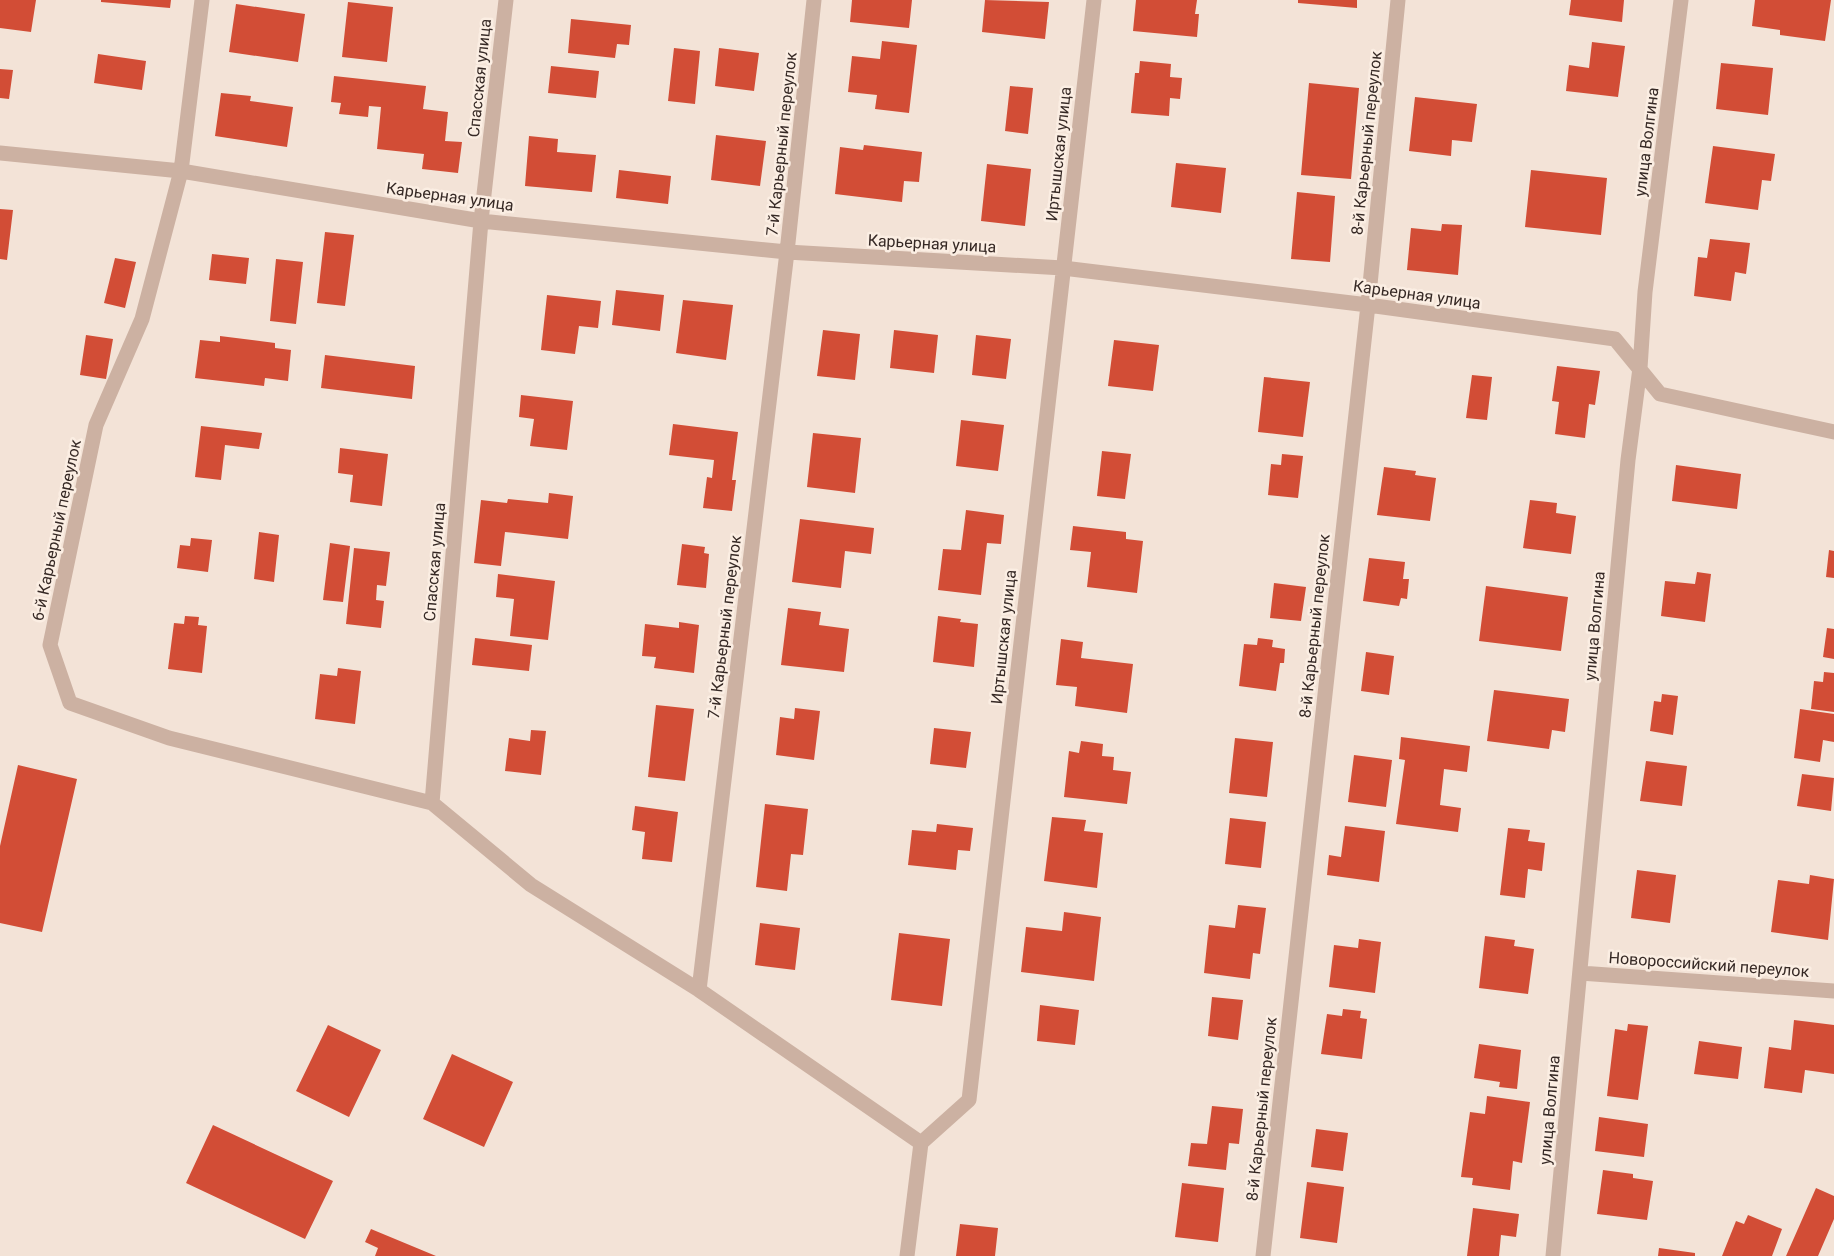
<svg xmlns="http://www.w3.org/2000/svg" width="1834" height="1256" font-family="Roboto,sans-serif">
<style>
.building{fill:#d24d36}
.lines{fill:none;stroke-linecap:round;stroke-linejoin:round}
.minor{stroke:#ccb1a2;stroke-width:15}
.labels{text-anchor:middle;stroke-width:5;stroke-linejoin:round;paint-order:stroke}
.street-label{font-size:16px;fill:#362925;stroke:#fbeee3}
</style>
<rect width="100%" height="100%" fill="#f3e3d7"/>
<!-- building -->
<path class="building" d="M0 0H36L31 32 0 28Z
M101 0H171L170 8 101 2Z
M852 0H912L909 28 850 22Z
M985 0 1049 2 1045 39 982 32Z
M1136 0H1197L1195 14H1199L1197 37 1133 31Z
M1298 0H1357V8L1298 3Z
M1571 0H1624L1622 22 1569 15Z
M1755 0H1831L1825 41 1780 35V30L1752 26Z
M348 2 393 7 387 62 342 57Z
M236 4 305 14 298 62 229 52Z
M571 19 631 25 629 45 617 44 615 58 568 53Z
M882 41 917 45 909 113 875 109 877 95 848 92 852 56 880 59Z
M1592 42 1625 46 1618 97 1566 91 1569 65 1589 68Z
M674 48 700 51 695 104 668 101Z
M719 48 759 53 754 91 715 86Z
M98 54 146 61 142 90 94 83Z
M1140 61 1171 64 1170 77 1182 78 1180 99 1170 98 1169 116 1131 113 1135 73H1139Z
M1721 63 1773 68 1768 115 1716 109Z
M551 66 599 71 596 98 548 93Z
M0 69 13 70 9 99 0 98Z
M334 76 426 86 423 109 448 112 445 141 462 142 458 173 422 169 424 154 377 149 381 107 369 106 368 117 339 114 341 103 331 102Z
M1309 83 1359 88 1351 179 1301 175Z
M1010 86 1033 88 1028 134 1005 131Z
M221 93 251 96 250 101 293 107 287 147 215 136Z
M1415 97 1477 104 1472 142 1452 140 1451 156 1409 151Z
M716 135 766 141 760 186 711 180Z
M529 136 558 139 557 152 596 155 592 192 525 186Z
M864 145 922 152 919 182 904 181 902 202 835 194 840 147 863 150Z
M1713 146 1775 154 1771 181 1762 180 1758 210 1705 203Z
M1176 163 1226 168 1221 213 1171 207Z
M987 164 1031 169 1025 226 981 221Z
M619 170 671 176 668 204 616 198Z
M1531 170 1607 178 1601 235 1525 227Z
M1297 192 1335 196 1330 262 1291 259Z
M0 209 13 210 7 260 0 259Z
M1442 224 1462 225 1458 275 1407 270 1411 228 1441 231Z
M325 232 354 235 345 306 317 303Z
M1710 239 1750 243 1746 274 1735 272 1731 301 1694 296 1698 257 1707 258Z
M212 254 249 258 246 284 209 280Z
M115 258 136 262 125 308 104 303Z
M276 259 303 262 296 324 270 321Z
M616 290 664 295 660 331 612 325Z
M547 295 601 301 598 328 579 326 575 354 541 350Z
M683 300 733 305 726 360 676 353Z
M823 330 860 334 855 380 817 376Z
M894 330 938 335 934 373 890 368Z
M86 335 113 339 106 379 80 375Z
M976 335 1011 339 1006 379 972 375Z
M220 336 275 343V348L291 350 288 381 265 378 264 386 195 378 200 340 220 342Z
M1114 340 1159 345 1153 391 1108 386Z
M325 355 415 366 412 399 321 388Z
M1557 366 1600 371 1595 405 1589 404 1585 438 1555 434 1559 402 1552 401Z
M1472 375 1492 377 1487 420 1466 418Z
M1264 377 1310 382 1303 437 1258 432Z
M521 395 573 401 567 450 530 446 534 419 519 417Z
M961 420 1004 425 998 471 956 466Z
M673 424 738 432 732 480H736L732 511 703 508 707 477 712 478 714 460 669 455Z
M201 426 262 433 259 449 225 445 221 480 195 477Z
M813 433 861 438 855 493 807 487Z
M340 448 388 454 382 506 350 502 353 475 338 473Z
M1102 451 1131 454 1125 499 1097 496Z
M1282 454 1303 456 1298 498 1268 495 1271 464 1281 465Z
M1676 465 1741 474 1737 509 1672 501Z
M1384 467 1416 471 1415 475 1436 478 1430 521 1377 515Z
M549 493 573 496 568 539 505 532 501 566 474 563 481 500 507 503 508 499 548 503Z
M1530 500 1557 503 1556 513 1576 516 1571 554 1523 548Z
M966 510 1004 515 1001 544 987 543 981 595 938 590 943 549 961 550Z
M800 519 874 528 871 554 845 551 841 588 792 582Z
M1073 526 1126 532V539L1143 541 1137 593 1087 587 1091 552 1070 550Z
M259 532 279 535 274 582 254 579Z
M191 538 212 540 208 572 177 568 180 545 190 546Z
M330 543 350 546 343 602 323 600Z
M682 544 705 547 704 553 709 554 706 588 677 585Z
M354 548 390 552 386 586 377 585 376 600 384 601 381 628 346 624Z
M1829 550 1834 551V578L1826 577Z
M1369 558 1405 562 1403 579H1409L1407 599 1401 598 1399 606 1363 601Z
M1697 572 1711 574 1705 622 1661 616 1665 581 1695 584Z
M498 574 555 581 548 640 510 636 514 599 496 597Z
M1274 583 1306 587 1301 621 1270 618Z
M1486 586 1568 597 1561 651 1479 641Z
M788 608 821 612 819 625 849 629 844 672 781 665Z
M185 616 199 617 198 625 207 626 202 673 168 669 174 623 184 624Z
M938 616 961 619 960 622 978 624 974 667 933 662Z
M679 622 699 625 694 673 654 668 656 657 642 656 645 624 679 628Z
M1827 628 1834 629V659L1823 657Z
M475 638 532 645 529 671 472 665Z
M1258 638 1273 640 1272 647 1285 649 1284 663H1280L1276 691 1239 686 1244 644 1257 645Z
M1061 639 1083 642 1081 658 1133 664 1127 713 1075 706 1077 687 1056 685Z
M1366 652 1394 656 1389 695 1361 691Z
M338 668 361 671 355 724 315 719 320 674 337 676Z
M1824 672 1834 673V712L1811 709 1814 681 1823 682Z
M1494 690 1569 699 1565 732 1552 730 1549 749 1487 741Z
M1662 694 1678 696 1673 735 1650 731 1654 701 1661 702Z
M656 705 694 709 685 781 648 777Z
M795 708 820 711 814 760 776 755 780 717 794 719Z
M1800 709 1834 714V742L1823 740 1820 762 1794 758Z
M934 728 971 732 966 768 930 764Z
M531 730 546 731 541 775 505 771 509 738 530 741Z
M1401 737 1470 746 1467 772 1444 769 1440 805 1461 808 1458 832 1396 824 1405 760 1399 759Z
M1235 738 1273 742 1267 797 1229 793Z
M1081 741 1103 744 1102 756 1114 757 1113 770 1131 772 1127 804 1064 797 1069 751 1079 753Z
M1354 755 1392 760 1386 807 1348 802Z
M1646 761 1687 766 1682 806 1640 801Z
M18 765 77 779 42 932 0 923V846Z
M1802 774 1834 778 1831 811 1797 806Z
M765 804 808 809 803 855 791 854 787 891 756 887Z
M635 806 678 812 672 862 642 859 645 832 632 830Z
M1052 817 1086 820 1084 831 1103 833 1097 888 1044 881Z
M1230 818 1266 822 1261 868 1225 864Z
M937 824 973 828 970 851 958 850 956 870 908 865 912 830 936 832Z
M1345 826 1385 831 1379 882 1327 875 1329 855 1341 857Z
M1508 828 1530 830 1528 841 1545 843 1542 871 1528 869 1525 898 1500 895Z
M1637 870 1676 875 1670 923 1631 918Z
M1810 875 1834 879 1828 940 1771 932 1778 880 1809 884Z
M1238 905 1266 908 1260 954 1253 953 1250 979 1204 973 1209 925 1235 928Z
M1064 912 1101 917 1094 981 1021 972 1026 927 1062 931Z
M760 923 800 928 795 970 755 965Z
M899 933 950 939 942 1006 891 1000Z
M1485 936 1515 940 1514 946 1534 949 1528 994 1479 988Z
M1359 939 1381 942 1375 993 1329 987 1334 945 1358 948Z
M1212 997 1243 1000 1238 1040 1208 1036Z
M1040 1005 1079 1010 1075 1045 1037 1041Z
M1343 1009 1361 1011 1360 1018 1367 1019 1362 1059 1321 1054 1327 1014 1342 1016Z
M1794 1020 1834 1025V1074L1805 1070 1802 1093 1764 1088 1769 1047 1791 1050Z
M1628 1024 1648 1026 1638 1100 1607 1096 1615 1029 1627 1031Z
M328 1025 381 1050 349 1117 296 1091Z
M1699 1041 1742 1047 1738 1079 1694 1074Z
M1479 1044 1521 1050 1517 1089 1499 1087 1500 1082 1474 1078Z
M452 1054 513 1082 484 1147 423 1119Z
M1487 1096 1530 1102 1522 1163 1513 1161 1510 1190 1472 1185 1473 1178 1461 1177 1470 1112 1485 1114Z
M1212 1106 1243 1109 1239 1144 1229 1143 1226 1170 1188 1166 1191 1143 1207 1144Z
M1599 1117 1648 1124 1644 1157 1595 1151Z
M213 1125 333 1181 305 1239 186 1183Z
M1316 1129 1348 1133 1343 1171 1311 1167Z
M1603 1170 1633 1174V1178L1653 1181 1647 1220 1597 1214Z
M1307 1182 1344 1187 1337 1243 1300 1238Z
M1182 1183 1224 1188 1218 1242 1175 1237Z
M1816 1188 1834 1196V1219L1818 1256H1786Z
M1473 1208 1519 1214 1516 1237 1501 1235 1499 1256H1467Z
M1748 1215 1782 1229 1772 1256H1722L1736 1221 1744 1224Z
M960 1224 998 1228 995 1256H956Z
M371 1229 436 1256H375L378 1248 365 1242Z
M1659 1248 1695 1253V1256H1658Z"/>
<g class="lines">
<!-- minor -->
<path class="minor" d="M202 0 181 171 142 319 96 425 50 645 70 703 169 738 432 803 531 885 699 990 921 1143
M0 153 181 171 481 221 787 252 1063 268 1368 305 1615 339 1660 394 1834 432
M432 803 481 221 506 0
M1580 973 1834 991
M699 990 787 252 814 0
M907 1256 921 1143 969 1100 1094 0
M1263 1256 1368 305 1398 0
M1553 1256 1628 460 1640 368 1645 292 1681 0"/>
</g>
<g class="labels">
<!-- street labels -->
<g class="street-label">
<text transform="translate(479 78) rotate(-84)" y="6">Спасская улица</text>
<text transform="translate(1646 142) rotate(-83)" y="6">улица Волгина</text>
<text transform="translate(1366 143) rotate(-84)" y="6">8-й Карьерный переулок</text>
<text transform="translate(781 144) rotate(-84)" y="6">7-й Карьерный переулок</text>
<text transform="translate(1058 154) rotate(-84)" y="6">Иртышская улица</text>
<text transform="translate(450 196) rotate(8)" y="6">Карьерная улица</text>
<text transform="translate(932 243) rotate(3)" y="6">Карьерная улица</text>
<text transform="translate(1417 294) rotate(8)" y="6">Карьерная улица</text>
<text transform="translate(56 530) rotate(-78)" y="6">6-й Карьерный переулок</text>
<text transform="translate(434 562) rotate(-85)" y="6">Спасская улица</text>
<text transform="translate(1314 626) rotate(-84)" y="6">8-й Карьерный переулок</text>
<text transform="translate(1594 626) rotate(-85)" y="6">улица Волгина</text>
<text transform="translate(724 627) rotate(-83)" y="6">7-й Карьерный переулок</text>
<text transform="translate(1003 637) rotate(-84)" y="6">Иртышская улица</text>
<text transform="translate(1709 964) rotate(4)" y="6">Новороссийский переулок</text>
<text transform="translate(1261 1109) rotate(-84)" y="6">8-й Карьерный переулок</text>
<text transform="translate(1549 1110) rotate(-85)" y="6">улица Волгина</text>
</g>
</g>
</svg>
